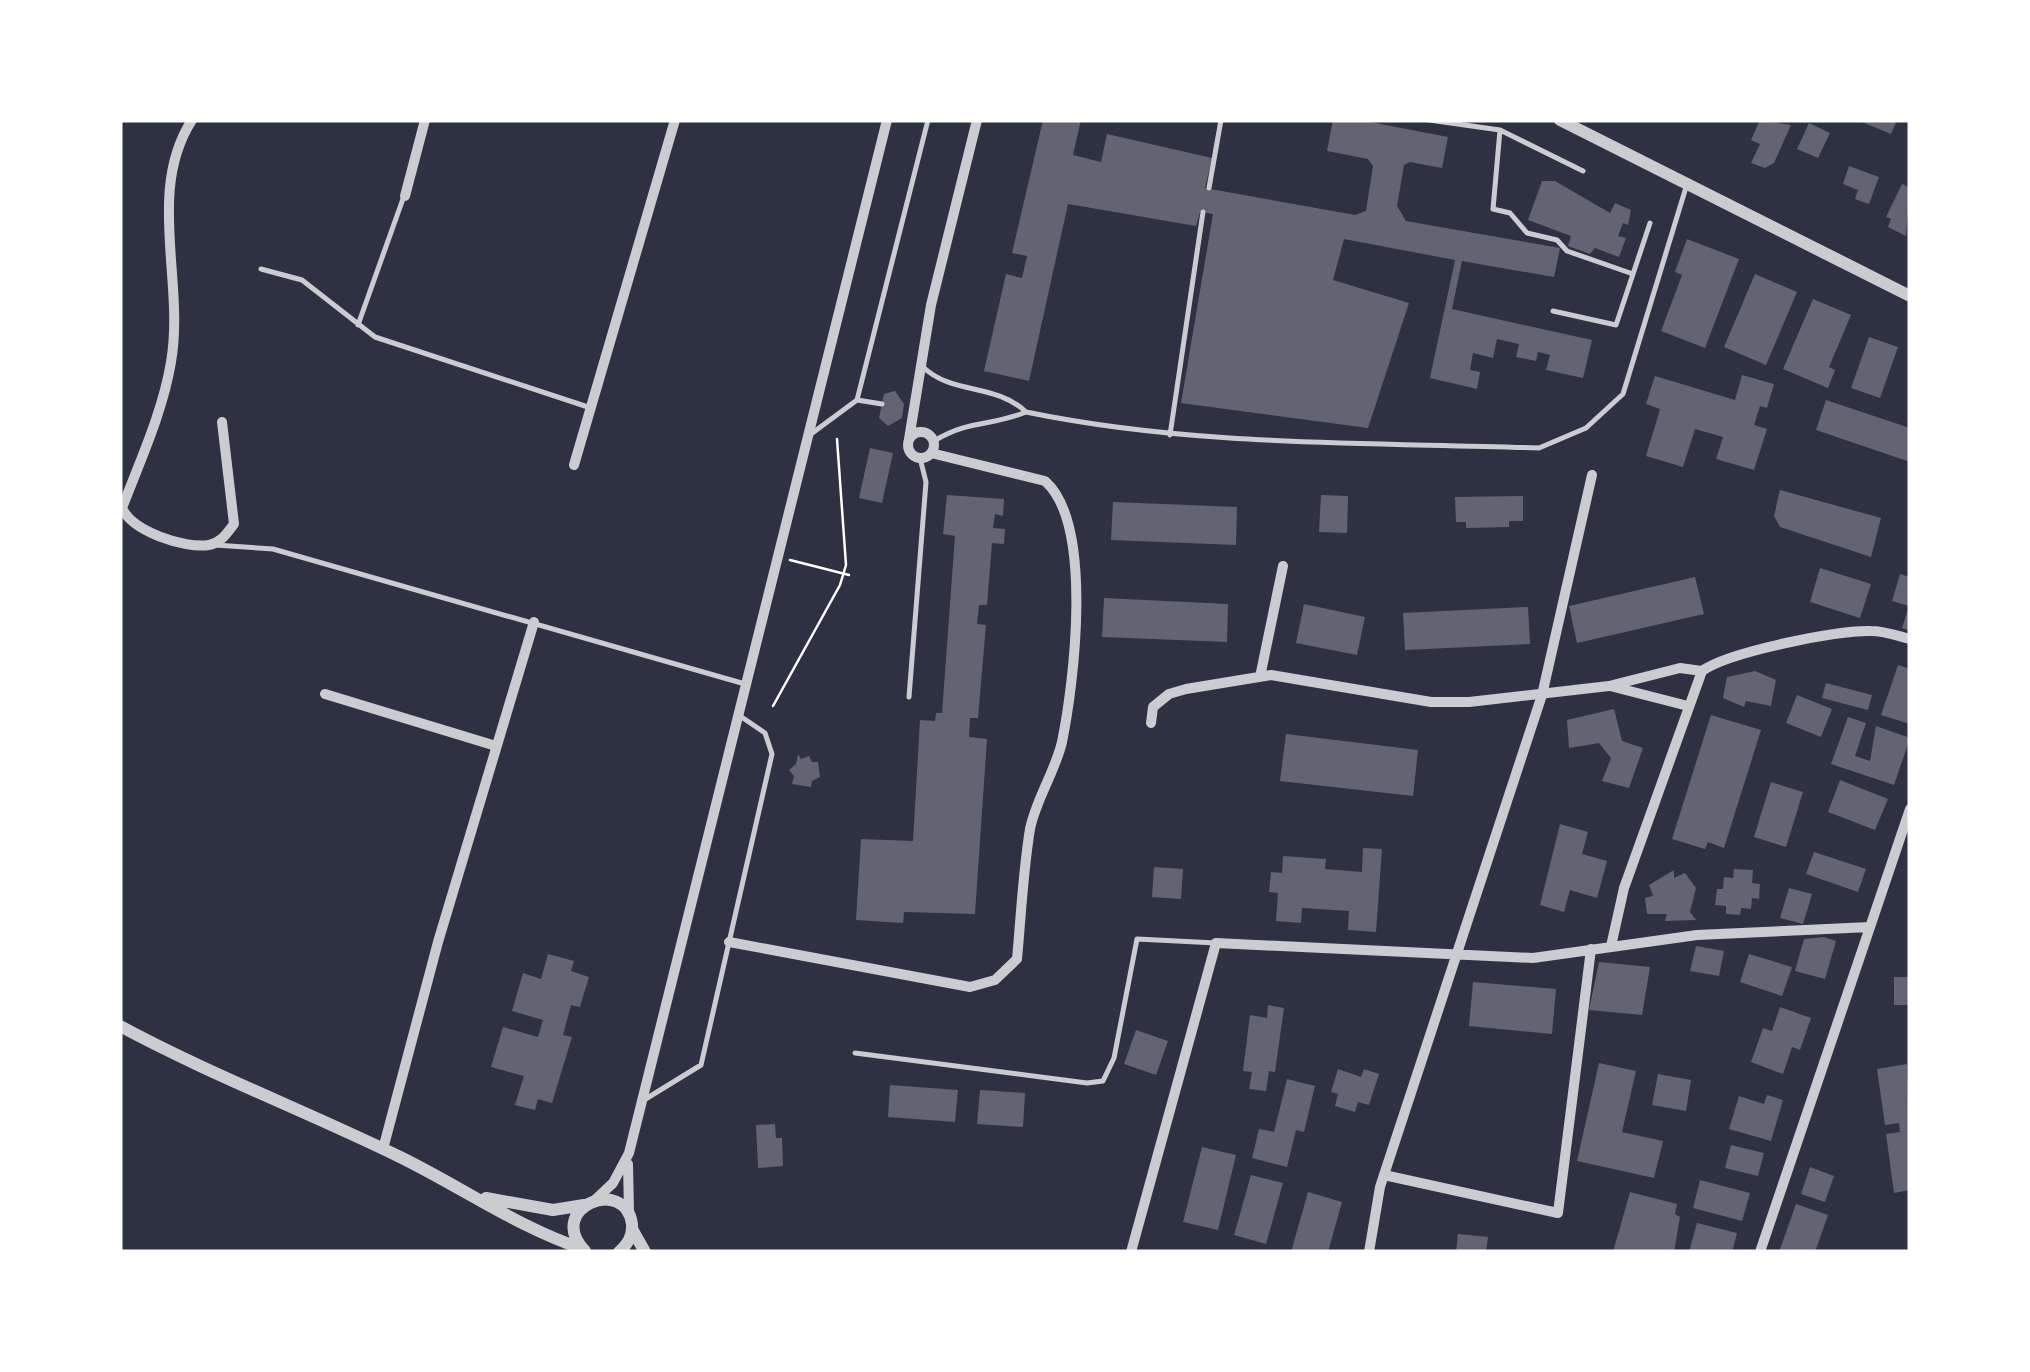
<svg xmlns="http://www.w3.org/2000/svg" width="2030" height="1372" font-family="Inter,sans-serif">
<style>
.building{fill:#626471}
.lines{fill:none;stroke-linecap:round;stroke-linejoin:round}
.path{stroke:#fff;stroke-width:2.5}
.service{stroke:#caccd0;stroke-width:5}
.minor{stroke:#caccd0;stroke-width:10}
.tertiary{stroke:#caccd0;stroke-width:12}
</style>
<rect width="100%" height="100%" fill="#2d3142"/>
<!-- building -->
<path class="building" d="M1043 120H1081L1073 155 1101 162 1107 134 1212 158 1205 188 1355 215 1366 211 1373 166 1368 159 1327 151 1333 120H1360L1448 137 1442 168 1410 162 1404 165 1397 206 1406 221 1560 248 1554 277 1462 261 1452 309 1592 340 1583 378 1546 370 1550 355 1538 352 1536 361 1516 357 1519 344 1497 339 1493 358 1473 353 1470 370 1480 372 1477 389 1430 378 1455 260 1344 239 1333 280 1409 303 1368 428 1181 403 1213 214 1200 212 1196 226 1068 204 1029 381 984 371 1006 274 1022 278 1027 256 1012 253Z
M1760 120 1791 125 1774 163 1765 168 1751 163 1760 144 1751 140Z
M1857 120H1897L1891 134Z
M1809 123 1830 133 1818 158 1797 149Z
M1849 166 1879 177 1869 204 1855 199 1858 190 1843 184Z
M1542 181H1555L1610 213 1615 203 1631 210 1628 225 1623 223 1618 236 1626 238 1619 257 1595 248 1590 254 1568 246 1571 236 1528 220Z
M1902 184 1910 188 1906 236 1888 227 1891 219 1886 217Z
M1687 239 1739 259 1705 348 1661 331 1682 275 1675 272Z
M1755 274 1797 292 1766 365 1724 347Z
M1813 299 1851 315 1829 367 1835 370 1828 388 1783 369Z
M1869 337 1898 347 1880 398 1851 388Z
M1742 375 1774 384 1767 408 1760 406 1754 425 1767 429 1754 470 1716 459 1723 437 1695 429 1683 467 1646 456 1660 409 1646 404 1655 376 1735 400Z
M895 391 904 404 902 418 888 426 879 418 884 394Z
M1826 400 1910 428V462L1816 430Z
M870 448 893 453 882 503 859 498Z
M1780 490 1881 518 1871 557 1780 527 1774 516Z
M947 495 1004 499 1003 516 995 514 993 528 1005 529 1004 544 992 543 987 605H979L977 624 986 625 978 718H970L969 737 987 739 975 914 904 912 903 923 856 920 861 839 913 841 920 720 935 721 936 713H942L955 536 943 534Z
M1321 495 1348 496 1347 533 1319 532Z
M1523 496V521H1509V527L1466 528V522H1456L1455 497Z
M1113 502 1237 507 1236 545 1111 540Z
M1820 568 1871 584 1860 618 1810 602Z
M1900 574 1910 577V631L1902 628 1909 606 1892 601Z
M1695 577 1704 614 1577 643 1569 606Z
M1104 598 1228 604 1227 642 1102 637Z
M1304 604 1365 617 1357 655 1296 643Z
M1528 607 1530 644 1405 650 1403 613Z
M1898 665 1910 669V724L1881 715Z
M1755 671 1776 680 1771 706 1746 701 1744 707 1723 698 1727 677Z
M1826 683 1872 695 1868 710 1822 698Z
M1797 695 1832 709 1821 737 1786 723Z
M1614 709 1622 741 1643 748 1629 788 1602 781 1611 758 1599 743 1569 748 1567 720Z
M1711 715 1761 730 1724 848 1708 842 1705 849 1672 839Z
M1848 717 1866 723 1855 756 1870 761 1876 726 1910 738 1894 785 1831 764Z
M1286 734 1418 750 1413 796 1280 781Z
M798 754 801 759 809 756 812 762H818L820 777 812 781 811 787 792 784 794 776 789 770 796 764Z
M1840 780 1888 799 1875 830 1828 812Z
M1771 782 1803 792 1786 847 1754 837Z
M1560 824 1588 832 1582 854 1607 861 1597 898 1570 890 1564 912 1540 905Z
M1363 848 1382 849 1376 932 1348 930 1349 911 1302 908 1301 923 1276 921 1278 893 1269 892 1271 872 1282 873 1283 856 1326 859 1325 869 1362 872Z
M1814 852 1866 869 1858 892 1806 874Z
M1154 867 1183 869 1181 899 1152 897Z
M1734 869 1753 870 1752 883 1760 884 1759 899 1752 898 1751 909 1741 908 1740 915 1726 914V906L1715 905 1717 889H1723L1724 877 1733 878Z
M1674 870V878L1685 873 1696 888 1690 912 1696 920 1665 921 1667 914H1647L1645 898 1653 896 1649 885Z
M1789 888 1812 894 1803 924 1780 918Z
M1824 937 1836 941 1825 979 1795 971 1804 939Z
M1696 946 1724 951 1719 976 1690 971Z
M548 954 574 961 571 971 589 977 580 1007 571 1005 563 1035 572 1037 552 1103 538 1099 535 1110 515 1105 524 1076 491 1067 503 1027 538 1037 543 1020 512 1011 523 973 541 979Z
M1749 954 1792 967 1782 996 1740 982Z
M1599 962 1650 967 1642 1015 1589 1010Z
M1894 977H1910V1005H1894Z
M1473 982 1556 989 1552 1034 1469 1026Z
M1268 1005 1284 1008 1275 1072 1269 1071 1266 1091 1249 1089 1252 1072 1243 1071 1250 1015 1267 1018Z
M1780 1007 1811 1018 1800 1050 1792 1047 1783 1074 1751 1062 1763 1028 1772 1031Z
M1136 1030 1168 1041 1156 1075 1124 1064Z
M1599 1063 1636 1071 1622 1132 1663 1141 1654 1178 1577 1161Z
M1907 1064 1910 1190 1894 1193 1886 1134 1900 1132 1899 1123 1885 1125 1877 1069Z
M1338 1069 1361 1077 1364 1069 1379 1074 1369 1105 1358 1102 1355 1112 1335 1106 1338 1094 1331 1092Z
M1658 1074 1691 1080 1686 1111 1652 1105Z
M1287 1079 1315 1086 1304 1132 1296 1130 1287 1167 1252 1158 1259 1129 1274 1132Z
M890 1085 958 1090 955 1122 888 1117Z
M980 1090 1025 1093 1023 1127 977 1124Z
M1767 1095 1783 1100 1771 1141 1729 1129 1739 1096 1764 1104Z
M775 1124 776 1138H782L783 1166 758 1168 756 1125Z
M1731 1145 1764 1153 1758 1176 1725 1168Z
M1202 1147 1236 1155 1218 1230 1183 1222Z
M1810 1167 1834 1176 1825 1202 1801 1194Z
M1251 1175 1283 1183 1266 1244 1234 1235Z
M1700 1180 1750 1193 1742 1221 1693 1208Z
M1308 1192 1342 1202 1328 1252H1291Z
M1630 1192 1677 1204 1675 1214 1680 1217 1674 1252H1613Z
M1796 1204 1828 1215 1815 1252H1779Z
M1697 1223 1737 1233 1732 1252H1689Z
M1458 1234 1488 1237 1486 1252H1456Z"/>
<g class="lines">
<!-- path -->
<path class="path" d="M790 560 849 575
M773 706 840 585 846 565 837 439"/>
<!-- service -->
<path class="service" d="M1429 120 1500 130 1583 171
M1500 130 1493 209 1510 213 1527 233 1557 240 1567 251 1633 274
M1209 188 1221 120
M261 269 302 280 375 337 588 407
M1553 311 1616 325 1650 223
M358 325 404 196
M923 367C952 395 996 383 1026 412 989 427 971 419 934 441
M857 400 882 404
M1026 412C1196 447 1367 442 1539 448L1586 428 1623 394 1687 184
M811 434 857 400 928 120
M1170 435 1203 212
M215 545 273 549 745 684
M909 697 926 482 920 458
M855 1053 1087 1083 1103 1081 1114 1058 1137 939 1216 943
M644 1100 701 1065 772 754 765 733 740 716"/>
<!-- minor -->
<path class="minor" d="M192 120C146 191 185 282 171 362 163 411 140 461 122 508 132 531 184 549 209 545 221 543 227 533 234 524L222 422
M405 196 425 120
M908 445a13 13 0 1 1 26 0a13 13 0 1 1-26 0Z
M909 439 931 305 977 120
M574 465 675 120
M1260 677 1283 566
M1610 686 1688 706
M325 694 496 746
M1151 723 1153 707 1169 694 1186 689 1271 675 1431 702H1469L1609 686 1680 668 1702 671
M729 942 970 987 995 980 1017 959C1021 916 1023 872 1030 829 1036 799 1055 772 1062 742 1074 683 1094 524 1045 481L931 453
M1611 946 1624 888 1702 671C1728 652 1837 630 1871 631 1884 631 1898 636 1910 639
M383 1149 438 942 534 622
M628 1164 629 1212
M1384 1175 1558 1213 1591 949
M595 1200 613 1183 629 1153 887 120
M1131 1252 1216 943 1533 958 1697 935 1870 927
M1369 1252 1380 1187 1542 695 1592 475
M1760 1252 1910 809"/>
<!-- tertiary -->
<path class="tertiary" d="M1560 120 1910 296
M120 1026C211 1075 306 1111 398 1156 460 1186 517 1227 583 1249
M486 1198 553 1210 584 1205
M632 1229 645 1252
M585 1251C544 1208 625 1175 632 1224 633 1236 628 1244 619 1252"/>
</g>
<!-- border -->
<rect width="2030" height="1372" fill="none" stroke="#ffffff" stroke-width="245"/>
</svg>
